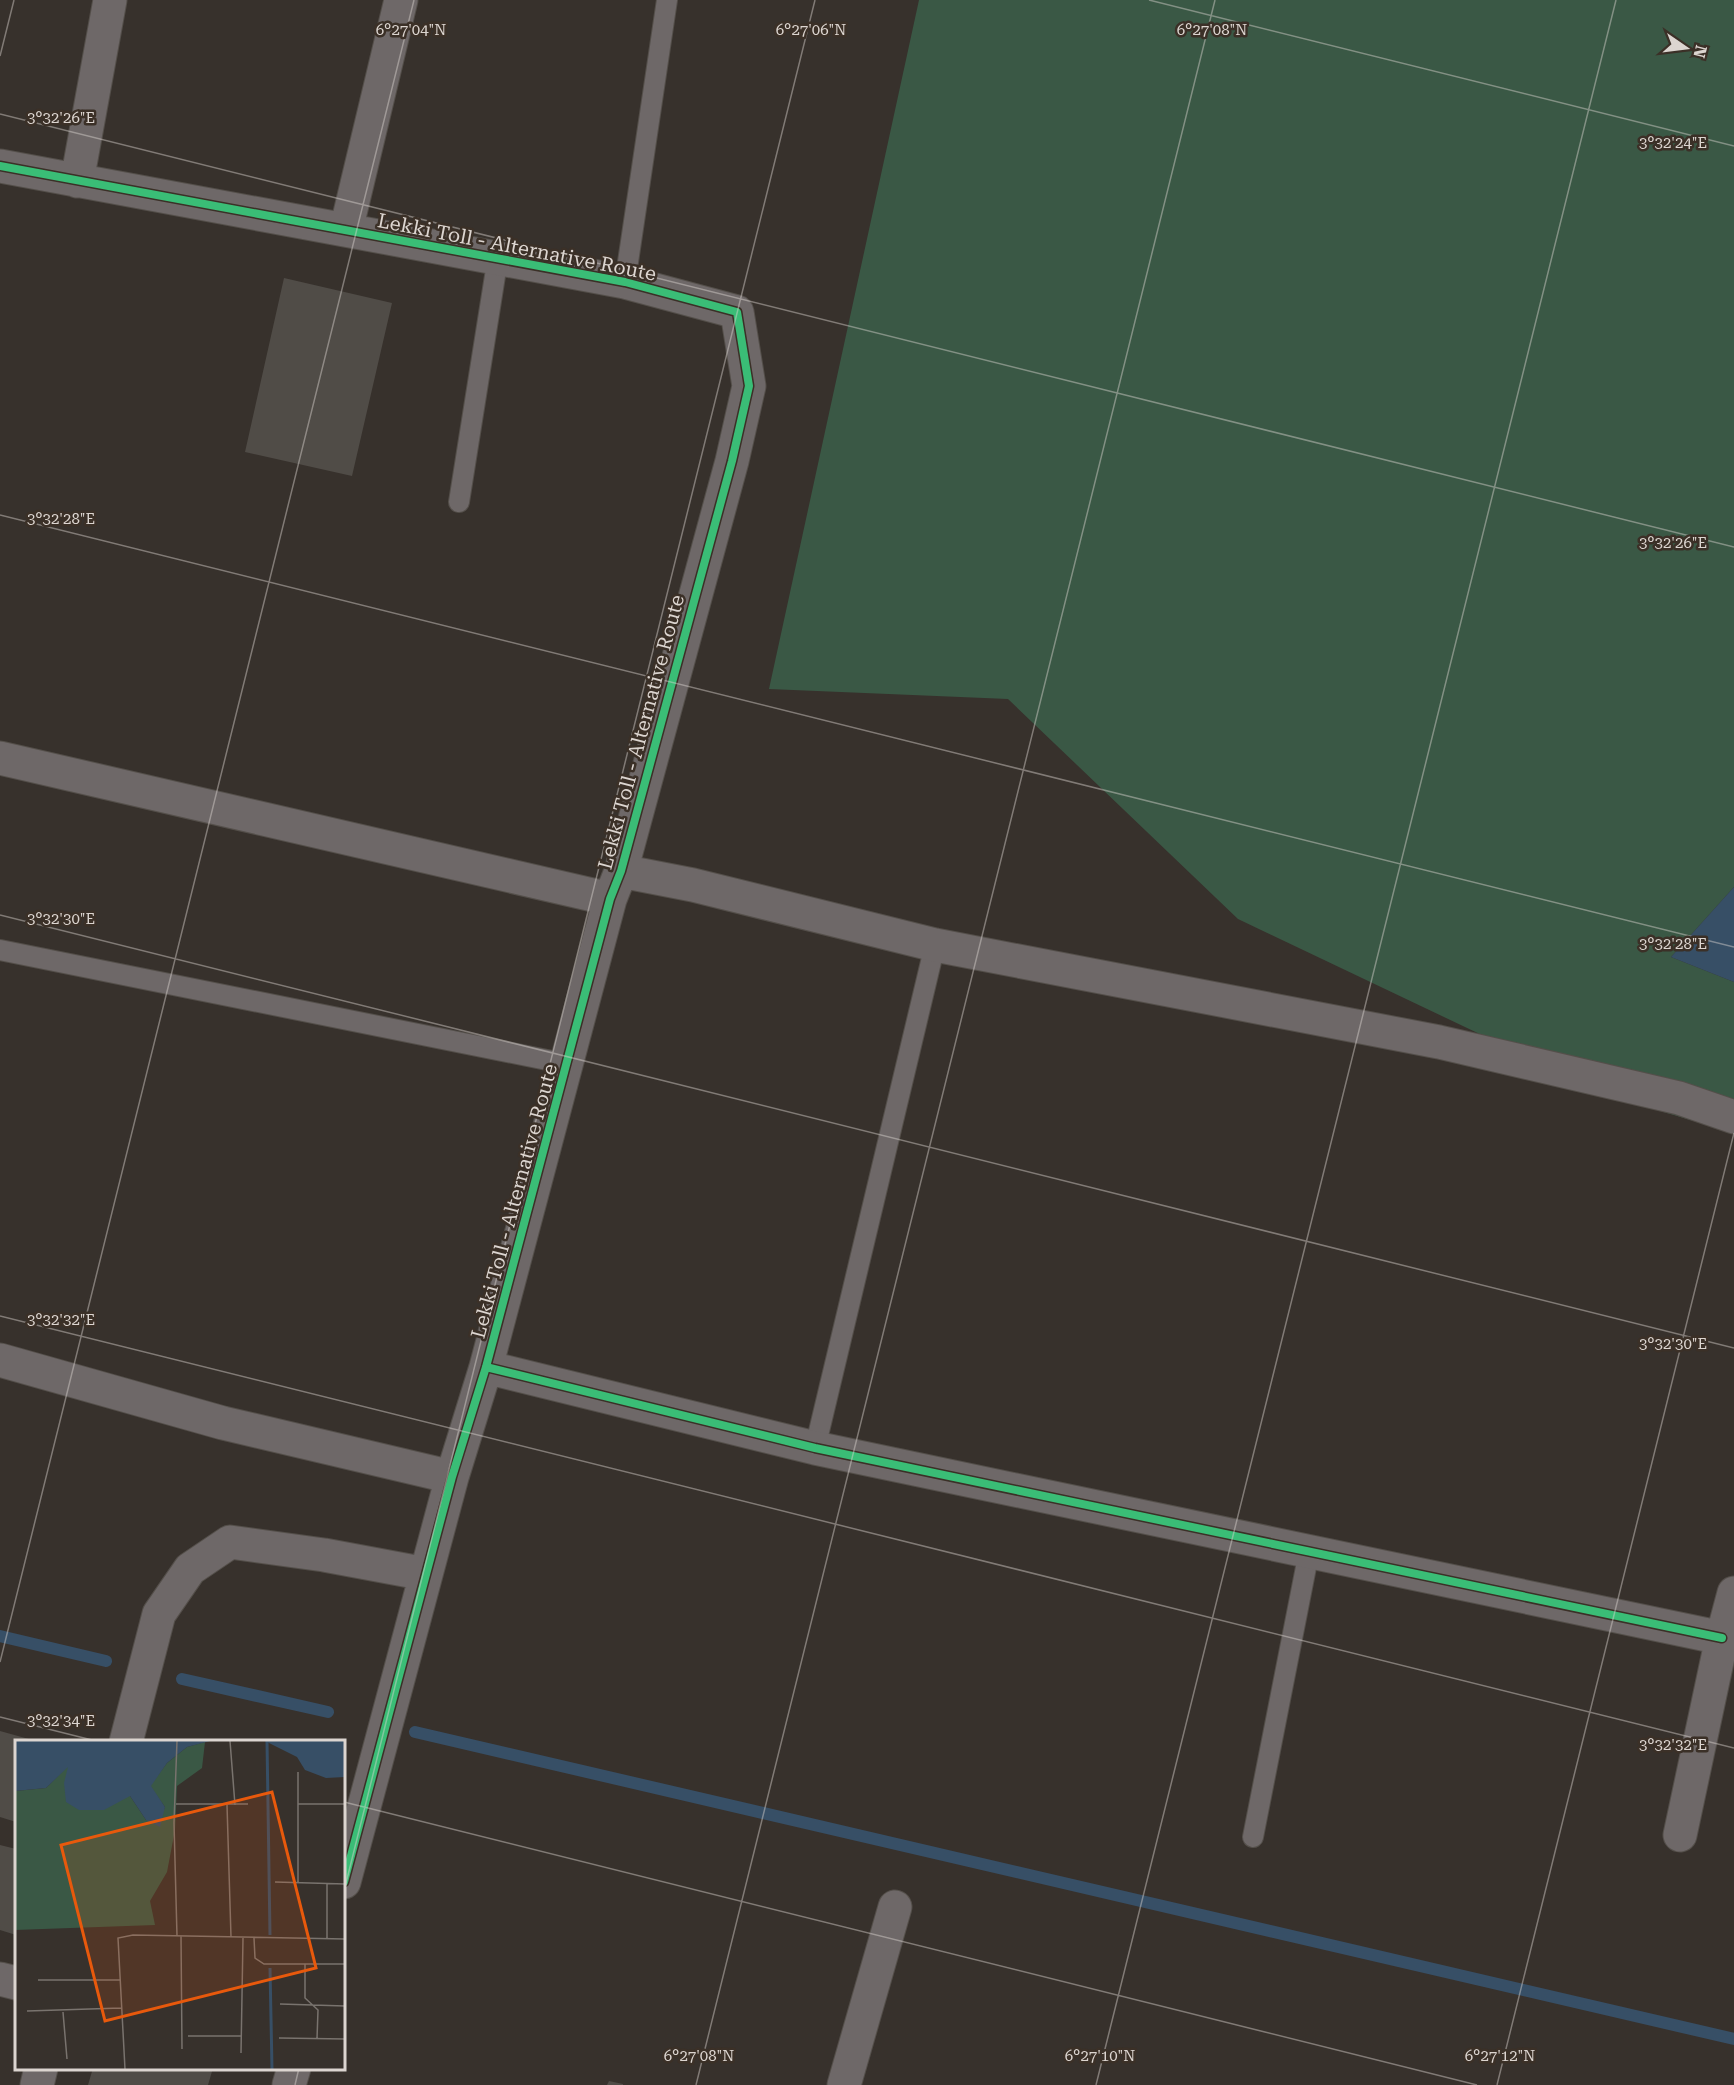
<svg xmlns="http://www.w3.org/2000/svg" width="1734" height="2085" font-family="'Roboto Serif',serif">
<style>
.green{fill:#3a5845}
.water{fill:#374f66}
.lines{fill:none;stroke-linecap:round;stroke-linejoin:round}
.stream{stroke:#374f66;stroke-width:12}
.building{fill:#504c47}
.service-casing{stroke:#544f4a;stroke-width:22}
.minor-casing{stroke:#544f4a;stroke-width:35}
.service{stroke:#6e6868;stroke-width:20}
.minor{stroke:#6e6868;stroke-width:33}
.cycleway-casing{stroke:#3b3027;stroke-width:11}
.cycleway{stroke:#3abd76;stroke-width:8}
.ticks{fill:none;stroke:#dcd5d0;stroke-width:1.5;stroke-opacity:0.45}
.labels{text-anchor:middle;stroke-width:5;stroke-linejoin:round;paint-order:stroke}
.street-label{font-size:20px;fill:#dcd5d0;stroke:#3b3027}
.inset-river{fill:none;stroke:#374f66;stroke-width:3}
.inset-road{fill:none;stroke:#79736e;stroke-width:1.5}
.view{fill:#e8590c;fill-opacity:0.15;stroke:#e8590c;stroke-width:3}
.inset-edge{fill:none;stroke:#dcd5d0;stroke-width:3}
.ticks-label{font-size:15px;text-anchor:middle;fill:#dcd5d0;stroke:#3b3027;stroke-width:5;stroke-linejoin:round;paint-order:stroke}
</style>
<rect width="100%" height="100%" fill="#37312c"/>
<!-- green -->
<path class="green" d="M919 0H1734V887L1671 957 1734 982V1133L1610 1096 1238 919 1008 699 769 689Z"/>
<!-- water -->
<path class="water" d="M1734 887V982L1671 957Z"/>
<g class="lines">
<!-- stream -->
<path class="stream" d="M0 1636 106 1661
M182 1679 328 1712
M415 1732 1734 2039"/>
</g>
<!-- building -->
<path class="building" d="M284 278 392 303 352 476 245 452Z
M0 1731 36 1741 16 1742V1822L0 1817Z
M0 1845 16 1849V1935L0 1930Z
M93 2068H213L208 2085H88Z
M609 2081 623 2084V2085H607Z"/>
<g class="lines">
<defs>
<path id="service" d="M625 282 667 0
M459 502 498 257
M0 950 567 1064
M815 1448 935 945
M1253 1837 1309 1552"/>
<path id="minor" d="M0 166 625 282 737 312 749 386 732 461 621 871 610 899 486 1367 452 1477 344 1882
M77 181 110 0
M346 230 401 0
M0 758 610 899
M621 871 693 885 935 945 1439 1042 1679 1098 1734 1117
M0 1360 223 1423 452 1477
M486 1367 815 1448 1722 1638
M126 1742 159 1614 190 1569 230 1542 324 1555 426 1574
M1680 1835 1722 1638 1734 1593
M0 1979 16 1983
M37 2085 41 2068
M289 2085 294 2068
M844 2085 895 1907"/>
</defs>
<!-- service casing -->
<use href="#service" class="service-casing"/>
<!-- minor casing -->
<use href="#minor" class="minor-casing"/>
<!-- service -->
<use href="#service" class="service"/>
<!-- minor -->
<use href="#minor" class="minor"/>
<defs>
<path id="cycleway" d="M0 166 625 282 737 312 749 386 732 461 621 871 610 899 486 1367 452 1477 344 1882
M486 1367 815 1448 1722 1638"/>
</defs>
<!-- cycleway casing -->
<use href="#cycleway" class="cycleway-casing"/>
<!-- cycleway -->
<use href="#cycleway" class="cycleway"/>
</g>
<!-- ticks -->
<path class="ticks" d="M1149 0 1734 146M0 56 14 0M0 114 1734 547M0 515 1734 947M0 915 1734 1348M0 1316 1734 1748M0 1662 414 0M0 1717 100 1742M344 1802 1477 2085M344 1891 815 0M295 2085 299 2068M696 2085 1215 0M1096 2085 1616 0M1497 2085 1734 1133"/>
<g class="labels">
<!-- street labels -->
<g class="street-label">
<text transform="translate(517 247) rotate(11)" y="7">Lekki Toll - Alternative Route</text>
<text transform="translate(641 732) rotate(-75)" y="7">Lekki Toll - Alternative Route</text>
<text transform="translate(514 1201) rotate(-75)" y="7">Lekki Toll - Alternative Route</text>
</g>
</g>
<!-- overview -->
<g transform="translate(15 1740)">
<rect width="330" height="330" fill="#37312c"/>
<path d="M190 2 187 28 162 46 160 90 152 132 135 161 140 185 0 190V51L31 48 53 26 115 56 131 80 146 76 150 67 135 46 152 23 172 7Z" fill="#3a5845"/>
<path d="M0 1H195L172 7 152 23 136 46 150 67 145 87 131 80 115 56 89 70H64L51 62 49 43 53 27 31 48 0 51ZM250 1H330V37L311 38 290 30 282 17Z" fill="#374f66"/>
<path class="inset-river" d="M252 1 255 195M255 228 257 329"/>
<path class="inset-road" d="M162 1 159 83 162 196M215 1 220 65M283 32V143M161 64H233M283 64H330M212 65 216 197M260 142 330 144M312 143V199M166 196 167 309M239 198 240 218 249 224H330M290 224V258L303 270 302 299M23 240H105M265 264 330 266M12 271 106 268M48 272 52 319M173 296H226M264 298 330 299M226 313 228 198M110 329 103 198 118 195 330 199"/>
<path class="view" d="M257 52 301 228 90 281 46 105Z"/>
<rect width="330" height="330" class="inset-edge"/>
</g>
<g class="ticks-label">
<text x="411" y="35">6°27'04"N</text>
<text x="811" y="35">6°27'06"N</text>
<text x="1212" y="35">6°27'08"N</text>
<text x="61" y="123">3°32'26"E</text>
<text x="1673" y="148">3°32'24"E</text>
<text x="61" y="524">3°32'28"E</text>
<text x="1673" y="548">3°32'26"E</text>
<text x="61" y="924">3°32'30"E</text>
<text x="1673" y="949">3°32'28"E</text>
<text x="61" y="1325">3°32'32"E</text>
<text x="1673" y="1349">3°32'30"E</text>
<text x="61" y="1726">3°32'34"E</text>
<text x="1673" y="1750">3°32'32"E</text>
<text x="699" y="2061">6°27'08"N</text>
<text x="1100" y="2061">6°27'10"N</text>
<text x="1500" y="2061">6°27'12"N</text>
</g>
<!-- north arrow -->
<g transform="translate(1686 48) rotate(104)" stroke="#3b3027" stroke-width="4.5" paint-order="stroke">
<path d="M0-4.5L10 22L0 15L-10 22Z" fill="#dcd5d0"/>
<text y="-9" font-size="16" font-weight="bold" text-anchor="middle" fill="#dcd5d0">N</text>
</g>
</svg>
